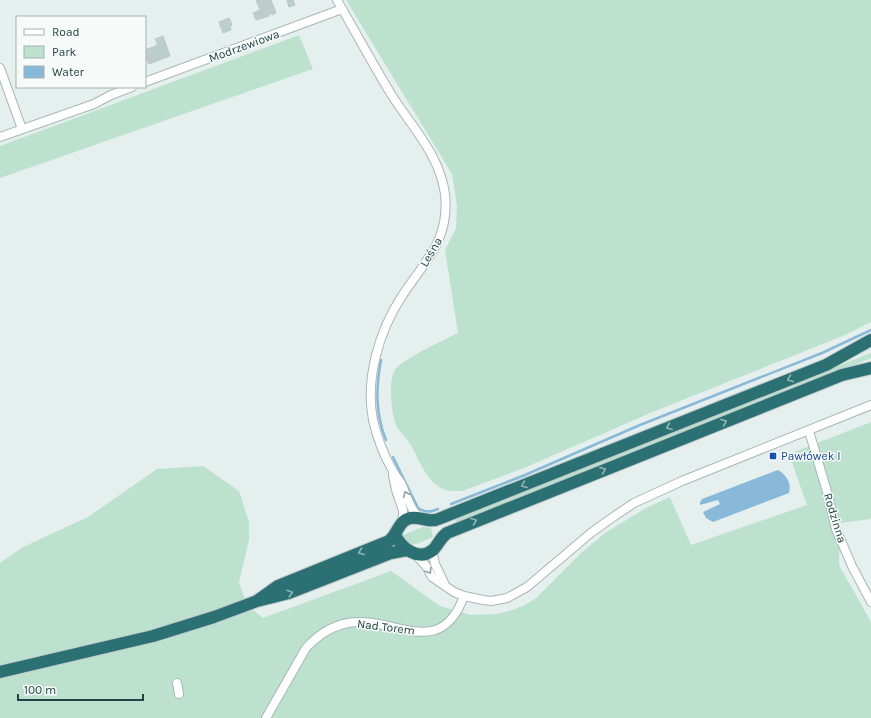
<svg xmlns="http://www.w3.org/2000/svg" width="871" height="718" font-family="Karla,sans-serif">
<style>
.green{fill:#bce2cf}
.water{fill:#89b9d8}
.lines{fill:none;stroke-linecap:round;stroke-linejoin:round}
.stream{stroke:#89b9d8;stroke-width:2.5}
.building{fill:#bdcdca;stroke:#b6cac6}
.street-casing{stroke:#a7b8b6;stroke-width:10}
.highway-casing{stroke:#c1caca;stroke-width:14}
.street{stroke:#fff;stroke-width:8}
.highway{stroke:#2b7072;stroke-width:12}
.oneway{stroke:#90b6b6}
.oneway2{stroke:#90a1a0}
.transit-dot{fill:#1a4fb4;stroke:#f6fbfa;stroke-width:1.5}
.labels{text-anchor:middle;stroke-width:3;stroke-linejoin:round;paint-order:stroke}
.street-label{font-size:12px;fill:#224342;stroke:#f6fbfa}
.transit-label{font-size:12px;fill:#164399;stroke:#f6fbfa;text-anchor:start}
</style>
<rect width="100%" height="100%" fill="#e5efed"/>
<!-- green -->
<path class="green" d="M346 0H871V322L843 336 655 411 524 468 462 491C455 491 447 492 441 488 424 478 420 460 410 444 406 438 401 433 397 427 391 415 388 381 395 370 396 367 401 364 404 362 421 350 440 342 458 333L445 250 456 228 457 206 452 174Z
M299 35 313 69 0 178V146Z
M871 353V358L457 524 455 519Z
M871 422V519L840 523 839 565 871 622V718H0V563L23 547 88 517 157 469 203 466 239 491 249 522V540L239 582 247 605 263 618 391 571 440 606 470 615 497 614 509 611 523 606 536 598 581 553 605 533 646 508 670 497 691 545 807 505 789 454Z
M423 527 431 528 433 537C420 542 413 549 403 539V535Z"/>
<!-- water -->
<path class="water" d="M778 470C786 474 792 484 789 493L713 522 706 518 703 512 720 504 718 500 700 505V502L702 499Z"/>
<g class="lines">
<!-- stream -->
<path class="stream" d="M381 360C376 388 375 413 386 440
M393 457 418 508C426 513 430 512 438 509
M451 504 525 475 640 425 822 353 871 330"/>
</g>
<!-- building -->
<path class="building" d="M256 0H271L276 13 272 15 271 13 269 14V16L256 20 253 13 260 10Z
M287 0H293L295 5 289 7Z
M229 18 232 25 230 26 231 30 223 33 219 22Z
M163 36 170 56 149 64 145 56V50L158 45 155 39Z"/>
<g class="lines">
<defs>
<path id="street" d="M337 0C355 31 372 63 391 94 411 126 440 155 445 194 450 240 425 261 402 296 379 331 365 379 373 420 377 437 384 456 393 471 395 475 398 479 401 483 405 491 407 500 412 508 414 512 417 515 419 518
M0 68 22 129
M145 82 342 9
M0 137 94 104 111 95 132 87
M809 431 828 495 836 529 852 566 871 602
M393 475 396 490 403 510V522
M432 550 435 564 445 585
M415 554 426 566 432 577 454 592 464 596 483 600 491 601 507 598 527 587 592 532 616 515 634 503 682 481 871 405
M177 683 179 694
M266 718 306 648C318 635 331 626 348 623 393 615 440 662 464 596"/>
<path id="highway" d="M395 535C402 548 418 562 433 550 439 544 440 538 447 533L842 375 871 368
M257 601 278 586 389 541C396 536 397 527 404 521 412 515 420 519 428 520 433 521 437 520 441 518L826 365 871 340
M0 672 153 636 214 617 257 601 289 593 391 553 407 550"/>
</defs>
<!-- street casing -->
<use href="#street" class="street-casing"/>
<!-- highway casing -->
<use href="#highway" class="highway-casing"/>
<!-- street -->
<use href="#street" class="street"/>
<!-- highway -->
<use href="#highway" class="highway"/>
</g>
<!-- one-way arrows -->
<defs><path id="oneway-chevron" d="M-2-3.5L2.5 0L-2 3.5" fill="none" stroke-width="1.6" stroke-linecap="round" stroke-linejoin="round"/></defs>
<g class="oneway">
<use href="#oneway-chevron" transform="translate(790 379) rotate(158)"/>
<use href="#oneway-chevron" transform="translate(724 422) rotate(-22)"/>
<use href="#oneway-chevron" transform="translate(669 427) rotate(158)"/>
<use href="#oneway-chevron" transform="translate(603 470) rotate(-22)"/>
<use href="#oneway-chevron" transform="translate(524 485) rotate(158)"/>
<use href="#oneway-chevron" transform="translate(474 521) rotate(-22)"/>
<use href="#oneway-chevron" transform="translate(361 552) rotate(159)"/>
<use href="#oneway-chevron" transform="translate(290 593) rotate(-18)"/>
</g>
<g class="oneway2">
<use href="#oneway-chevron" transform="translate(406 494) rotate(-113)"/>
<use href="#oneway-chevron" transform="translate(429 571) rotate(58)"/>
</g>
<!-- markers -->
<rect class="transit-dot" x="769" y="452" width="8" height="8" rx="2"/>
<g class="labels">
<!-- street labels -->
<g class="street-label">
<text transform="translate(244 46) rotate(-20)" y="4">Modrzewiowa</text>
<text transform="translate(431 252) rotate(-60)" y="4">Leśna</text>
<text transform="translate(835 518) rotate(73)" y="4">Rodzinna</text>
<text transform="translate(386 627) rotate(7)" y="4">Nad Torem</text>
</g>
<!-- transit labels -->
<g class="transit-label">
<text x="781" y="460">Pawłówek I</text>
</g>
</g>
<!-- legend -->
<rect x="16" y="16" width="130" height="72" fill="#f6fbfa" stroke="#a1b1b0"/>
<rect x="24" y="29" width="20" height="6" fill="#ffffff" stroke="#a1b1b0"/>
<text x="52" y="36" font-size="12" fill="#224342">Road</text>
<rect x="24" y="46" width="20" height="12" fill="#bce2cf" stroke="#a1b1b0"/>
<text x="52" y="56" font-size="12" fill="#224342">Park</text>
<rect x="24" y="66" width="20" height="12" fill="#89b9d8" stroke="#a1b1b0"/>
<text x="52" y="76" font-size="12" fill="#224342">Water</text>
<!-- scale -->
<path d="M18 694v6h125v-6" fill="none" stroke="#224342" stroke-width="2"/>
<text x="24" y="694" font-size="12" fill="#224342" stroke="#f6fbfa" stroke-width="3" paint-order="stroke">100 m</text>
</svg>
